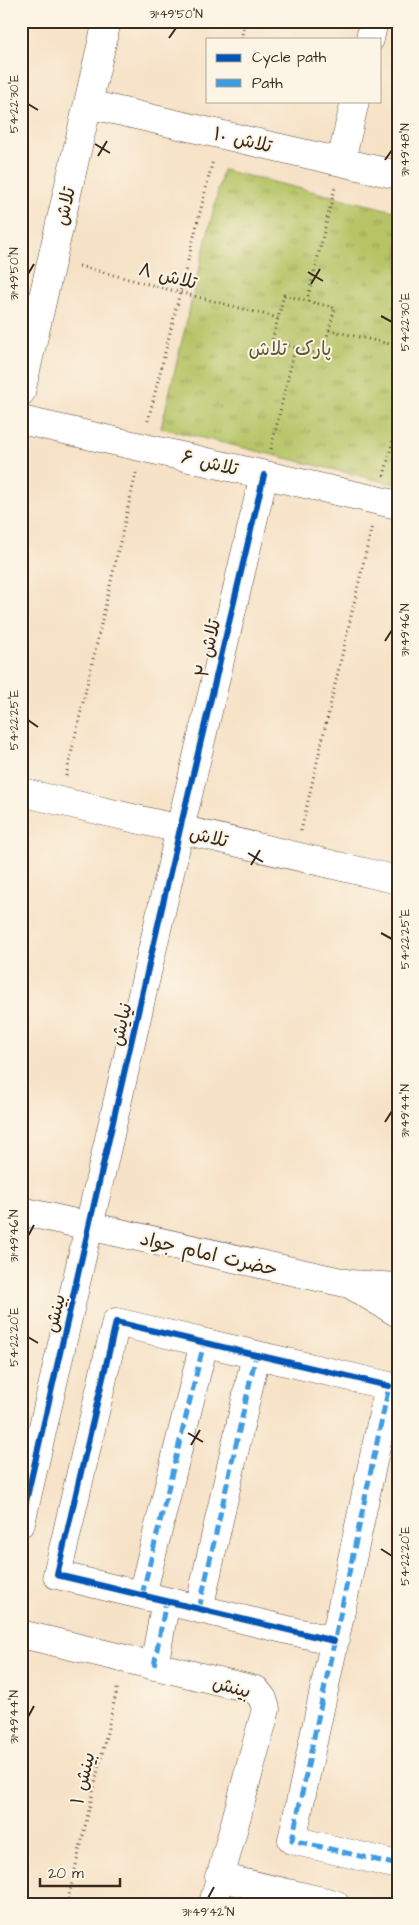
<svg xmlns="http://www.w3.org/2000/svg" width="419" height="1925" font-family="'Architects Daughter','Playpen Sans Arabic',sans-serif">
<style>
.park{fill:url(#park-tufts);stroke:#787742}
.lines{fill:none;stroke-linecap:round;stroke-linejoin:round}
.minor-casing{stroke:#574637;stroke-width:29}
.path{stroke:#574637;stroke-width:3;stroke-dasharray:1 4;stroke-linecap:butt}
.minor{stroke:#fff;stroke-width:28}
.quiet{stroke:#3f9ce0;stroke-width:5;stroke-dasharray:10 5;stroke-linecap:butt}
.cycleway-casing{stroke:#fcf5e5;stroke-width:9}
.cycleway{stroke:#0057b8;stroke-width:6}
.ticks{fill:none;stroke:#3b2a1e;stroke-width:2}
.labels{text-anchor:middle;stroke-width:4;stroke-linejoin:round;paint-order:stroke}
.street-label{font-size:19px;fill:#3b2a1e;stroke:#fcf5e5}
.park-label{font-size:19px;fill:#605834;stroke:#fcf5e5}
.neatline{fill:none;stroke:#3b2a1e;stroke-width:2}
.ticks-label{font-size:12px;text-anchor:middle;fill:#3b2a1e}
</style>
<defs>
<pattern id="park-tufts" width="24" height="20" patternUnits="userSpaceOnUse" patternTransform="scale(1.25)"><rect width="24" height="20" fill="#b6c466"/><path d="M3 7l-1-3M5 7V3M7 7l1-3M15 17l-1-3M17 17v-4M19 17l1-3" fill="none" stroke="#959f53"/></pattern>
</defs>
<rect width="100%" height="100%" fill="#fcf5e5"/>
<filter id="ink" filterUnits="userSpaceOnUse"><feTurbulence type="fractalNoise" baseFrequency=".02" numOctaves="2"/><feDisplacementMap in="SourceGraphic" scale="10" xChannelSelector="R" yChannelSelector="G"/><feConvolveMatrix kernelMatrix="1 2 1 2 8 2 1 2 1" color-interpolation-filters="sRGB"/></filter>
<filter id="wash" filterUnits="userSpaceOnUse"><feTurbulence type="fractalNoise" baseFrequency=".0096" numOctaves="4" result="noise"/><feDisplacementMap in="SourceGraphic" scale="20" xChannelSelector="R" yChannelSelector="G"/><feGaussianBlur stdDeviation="1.12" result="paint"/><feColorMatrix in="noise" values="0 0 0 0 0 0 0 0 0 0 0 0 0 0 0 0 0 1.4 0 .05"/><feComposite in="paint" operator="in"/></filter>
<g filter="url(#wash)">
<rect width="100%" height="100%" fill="#f6e2c7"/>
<!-- park -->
<path class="park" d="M223 170 398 212V485L161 428Z"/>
</g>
<g filter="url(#ink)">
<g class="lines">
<defs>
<path id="minor" d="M370 39 374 21
M88 104 398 175
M341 161 355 101
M21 392 107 21
M21 420 398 505
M21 792 398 880
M21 1211 350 1284 398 1287
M353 1286 398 1313
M398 1388 389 1386 292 1840 398 1865
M21 1523 180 829 264 475
M142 1595 204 1343
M199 1609 256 1355
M21 1634 256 1690 263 1699 266 1709 213 1904
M334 1641 57 1575 116 1322 389 1386
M154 1666 166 1601
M219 1877 335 1904"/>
</defs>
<!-- minor casing -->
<use href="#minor" class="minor-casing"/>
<!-- path -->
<path class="path" d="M241 39 245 21
M79 266 278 318
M284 295 335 308 322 355 272 341Z
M307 301 335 187
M329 330 398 346
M148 421 213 160
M271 449 295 348
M384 476 398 420
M66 776 136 473
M301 831 372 526
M67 1904 118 1685"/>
<!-- minor -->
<use href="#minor" class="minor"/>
<!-- quiet -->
<path class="quiet" d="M398 1388 389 1386 292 1840 398 1865
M142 1595 204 1343
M199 1609 256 1355
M154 1666 166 1601"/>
<defs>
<path id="cycleway" d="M21 1523 180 829 264 475
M334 1641 57 1575 116 1322 389 1386"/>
</defs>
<!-- cycleway casing -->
<use href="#cycleway" class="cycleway-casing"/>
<!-- cycleway -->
<use href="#cycleway" class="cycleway"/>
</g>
</g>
<!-- ticks -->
<path class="ticks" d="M169 38 176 28M28 104 38 110M95 144 110 153M98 156 107 141M385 160 392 150M308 272 323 281M28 274 34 264M311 284 320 269M381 316 392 322M385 641 392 630M28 720 38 727M248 853 263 862M251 865 260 850M381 933 392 939M385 1122 392 1111M28 1236 34 1225M28 1337 38 1343M188 1433 203 1442M191 1445 200 1430M381 1549 392 1556M28 1717 34 1706M208 1898 214 1887"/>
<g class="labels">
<!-- street labels -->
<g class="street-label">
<text transform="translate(243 139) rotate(13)" y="7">تلاش ۱۰</text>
<text transform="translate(64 206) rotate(-77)" y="7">تلاش</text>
<text transform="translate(168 275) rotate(14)" y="7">تلاش ۸</text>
<text transform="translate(210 462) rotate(13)" y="7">تلاش ۶</text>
<text transform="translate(207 648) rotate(-77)" y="7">تلاش ۲</text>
<text transform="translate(209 836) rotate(13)" y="7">تلاش</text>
<text transform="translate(120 1024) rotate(-77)" y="7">نیایش</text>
<text transform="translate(209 1253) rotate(13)" y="7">حضرت امام جواد</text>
<text transform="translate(54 1313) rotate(-77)" y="7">بینش</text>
<text transform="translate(232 1686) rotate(16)" y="7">بینش</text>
<text transform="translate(82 1778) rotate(-77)" y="7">بینش ۱</text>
</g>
<!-- park labels -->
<g class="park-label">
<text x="290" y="355">پارک تلاش</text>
</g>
</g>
<!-- margin -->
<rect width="419" height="1925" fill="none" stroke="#fcf5e5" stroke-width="55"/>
<!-- legend -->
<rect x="206" y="38" width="175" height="65" fill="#fcf5e5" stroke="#afa495"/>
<rect x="216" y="54" width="25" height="8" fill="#0057b8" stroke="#afa495"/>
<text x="252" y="62" font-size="15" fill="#3b2a1e">Cycle path</text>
<rect x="216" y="79" width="25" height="8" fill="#3f9ce0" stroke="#afa495"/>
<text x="252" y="88" font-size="15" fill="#3b2a1e">Path</text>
<!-- scale -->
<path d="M40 1878v8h80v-8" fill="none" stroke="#3b2a1e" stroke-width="2.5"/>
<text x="48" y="1878" font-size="15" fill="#3b2a1e" stroke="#fcf5e5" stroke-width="4" paint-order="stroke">20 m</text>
<rect x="28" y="28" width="364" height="1870" class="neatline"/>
<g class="ticks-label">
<text x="176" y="18">31°49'50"N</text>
<text transform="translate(14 104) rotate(-90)" y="4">54°22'30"E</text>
<text transform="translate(405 150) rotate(-90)" y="4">31°49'48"N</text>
<text transform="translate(14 274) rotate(-90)" y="4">31°49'50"N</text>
<text transform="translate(405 322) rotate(-90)" y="4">54°22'30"E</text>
<text transform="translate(405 630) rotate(-90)" y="4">31°49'46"N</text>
<text transform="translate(14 720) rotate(-90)" y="4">54°22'25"E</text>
<text transform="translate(405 939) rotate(-90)" y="4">54°22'25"E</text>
<text transform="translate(405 1111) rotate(-90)" y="4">31°49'44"N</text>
<text transform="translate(14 1236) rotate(-90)" y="4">31°49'46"N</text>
<text transform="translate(14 1337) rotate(-90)" y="4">54°22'20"E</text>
<text transform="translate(405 1556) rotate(-90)" y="4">54°22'20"E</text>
<text transform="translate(14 1717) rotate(-90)" y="4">31°49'44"N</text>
<text x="208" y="1916">31°49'42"N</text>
</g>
</svg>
